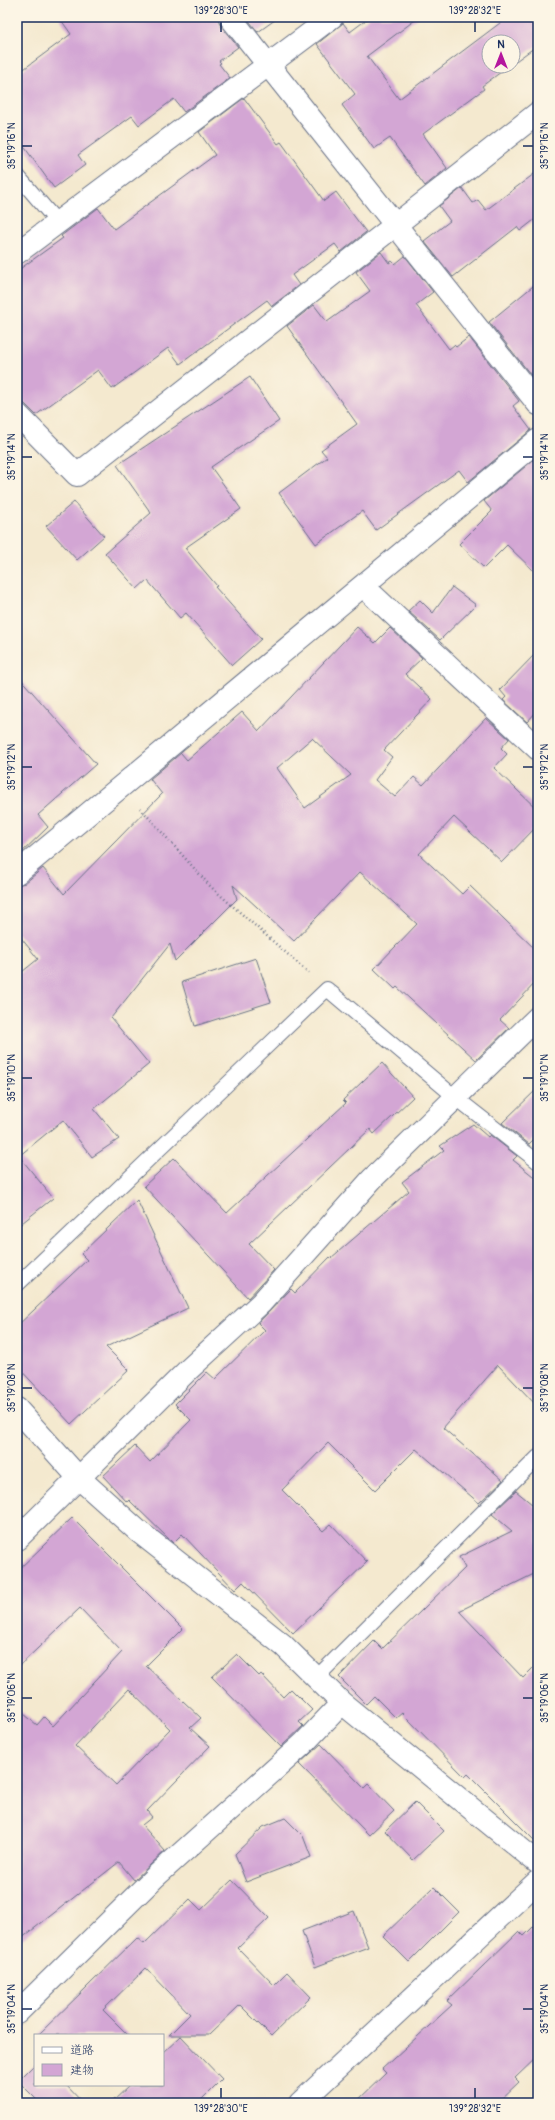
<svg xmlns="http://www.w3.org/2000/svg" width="555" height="2120" font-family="Pangolin,'Klee One',sans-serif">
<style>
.building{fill:#d3a6d4;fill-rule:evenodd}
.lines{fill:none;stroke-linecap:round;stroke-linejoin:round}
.service-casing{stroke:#677086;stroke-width:16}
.minor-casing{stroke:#677086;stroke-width:24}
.path{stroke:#677086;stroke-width:2.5;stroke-dasharray:1 3;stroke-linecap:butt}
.service{stroke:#fff;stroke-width:14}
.minor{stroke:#fff;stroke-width:22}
.ticks{fill:none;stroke:#1b2f5e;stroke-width:1.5}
.neatline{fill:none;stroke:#1b2f5e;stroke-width:1.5}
.ticks-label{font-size:10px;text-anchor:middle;fill:#1b2f5e}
</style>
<rect width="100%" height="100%" fill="#fcf5e5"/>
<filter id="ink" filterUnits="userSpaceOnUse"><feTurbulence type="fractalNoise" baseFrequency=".025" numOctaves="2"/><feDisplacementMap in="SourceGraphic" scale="8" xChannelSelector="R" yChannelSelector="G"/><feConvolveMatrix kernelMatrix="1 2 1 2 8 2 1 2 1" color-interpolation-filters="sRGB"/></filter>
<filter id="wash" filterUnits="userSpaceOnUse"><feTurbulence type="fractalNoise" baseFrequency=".012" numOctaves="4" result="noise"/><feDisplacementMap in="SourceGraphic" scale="16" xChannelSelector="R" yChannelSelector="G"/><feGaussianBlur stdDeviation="0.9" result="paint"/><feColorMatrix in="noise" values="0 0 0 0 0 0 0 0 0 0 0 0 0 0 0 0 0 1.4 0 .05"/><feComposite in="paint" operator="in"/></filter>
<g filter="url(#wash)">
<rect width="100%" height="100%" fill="#f4e9cf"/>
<g id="blocks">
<!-- building -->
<path class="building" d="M59 17H218L220 25 238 47 219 61 221 63 219 64 230 78 184 112 174 99 139 125 132 116 78 155 85 165 54 188 17 137V74L71 34Z
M246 17H279L258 32Z
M370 17H419L367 56 399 99 508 17H538V45L513 63V42H489V66H509L482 86 484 89 423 134 447 168 425 186 390 138 374 149 342 105 355 94 317 44 343 23 350 32Z
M244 98 278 144 281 142 324 201 336 192 366 232 341 252 335 244 292 275 299 285 272 306 267 300 180 364 168 348 112 389 98 370 36 415 17 396V271L63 238 61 236 98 208 114 229 215 155 199 132Z
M538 171V217L520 231 517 227 453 277 424 241 450 221 439 206 462 188 473 203 478 200 486 210Z
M381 252 389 263 392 261 395 264 405 256 433 292 416 305 449 349 454 345 456 347 469 337 519 401 513 406 531 430 468 482 459 470 376 530 362 511 316 544 279 493 327 457 321 450 357 424 287 326 314 305 327 322 370 291 356 272Z
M538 282V384L489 322Z
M250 377 279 421 211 467 241 509 185 548 217 586 215 587 261 639 232 665 186 613 180 618 147 580 137 589 105 553 151 513 117 465Z
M538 456V575L507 545 484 568 459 544 492 511 484 501Z
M74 502 104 536 77 560 46 526Z
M452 587 476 605 440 640 408 611 420 600 433 613Z
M357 627 375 643 390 628 422 658 405 674 432 699 384 750 392 757 375 780 395 797 414 777 423 785 486 718 509 739 501 748 507 754 494 768 538 810V825L502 862 454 817 419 854 462 894 470 886 538 952V980L500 1020 509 1028 476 1060 397 987 395 989 374 969 417 924 360 872 294 941 233 885 237 899 175 961 170 944 111 1018 149 1064 94 1109 119 1139 92 1157 63 1120 19 1156 53 1198 17 1227V976L38 959 17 933V885L25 883 43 868 64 894 162 794 150 779 181 753 187 760 242 712 259 731ZM312 738 351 775 305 808 277 768Z
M538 651V710L527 722 503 700 506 697 500 690Z
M17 675 96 764 38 815 48 827 17 857Z
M256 958 271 1002 195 1026 182 982Z
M382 1063 413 1097 374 1134 370 1129 249 1244 274 1270 248 1298 144 1186 174 1158 227 1213 346 1103 343 1100Z
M538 1088V1135L529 1144 502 1123Z
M473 1124 488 1137 490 1135 517 1156 513 1160 538 1180V1407L498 1365 443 1428 503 1480 479 1503 416 1449 375 1490 328 1443 282 1490 323 1531 331 1524 367 1562 293 1633 243 1582 235 1590 182 1534 173 1543 129 1500 127 1502 103 1476 135 1446 150 1462 191 1420 175 1404 207 1372 215 1379 265 1330 258 1323 291 1289 295 1293 330 1257 331 1258 409 1191 402 1182 444 1150 440 1146Z
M137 1200 188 1308 106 1347 129 1370 71 1424 17 1366V1326L87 1260 81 1254Z
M516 1491 538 1509V1572L459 1611 523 1678 538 1663V1844L468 1774 465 1777 402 1713 396 1718 374 1696 366 1704 339 1677 374 1641 382 1649 465 1568 459 1557 512 1531 492 1514Z
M72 1518 183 1629 146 1666 201 1718 190 1728 210 1746 147 1811 152 1817 142 1825 165 1851 134 1880 119 1862 17 1942V1708L37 1725 44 1717 53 1726 122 1652 80 1608 17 1668V1571ZM129 1689 170 1729 116 1785 75 1746Z
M237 1654 259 1676 261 1674 283 1697 291 1689 312 1710 299 1722 303 1726 281 1747 212 1677Z
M321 1744 364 1788 368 1784 394 1811 369 1835 299 1764Z
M415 1802 444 1831 413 1860 385 1831Z
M285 1818 303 1836 311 1857 246 1882 235 1854 263 1827Z
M232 1880 269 1918 238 1948 274 1985 287 1972 311 1997 271 2036 240 2005 209 2035H169L190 2014 146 1968 103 2010 128 2035H38L137 1938 144 1944 190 1899 201 1910Z
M434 1887 459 1912 409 1962 383 1936Z
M354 1911 368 1947 315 1967 302 1931Z
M538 1922V2056L515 2078 519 2082 497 2103H355L386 2073 382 2069 452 2005 447 2001 519 1931 524 1936Z
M181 2036 222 2079 198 2103H111L130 2085H163V2053Z
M35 2064V2085H66L83 2103H40L18 2081Z"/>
</g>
</g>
<g filter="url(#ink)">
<use href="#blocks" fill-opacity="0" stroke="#677086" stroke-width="1"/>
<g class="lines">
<defs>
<path id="service" d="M17 175 58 223
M17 1285 327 989 455 1097 538 1162
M316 1678 538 1457"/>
<path id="minor" d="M230 17 538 404
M17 253 332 17
M17 414 77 475 538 113
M363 586 538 749
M17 873 538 440
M17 1409 79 1478 138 1531 283 1645 342 1703 538 1863
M17 1539 187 1371 261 1303 372 1179 538 1017
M17 2013 156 1876 303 1744 342 1703
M300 2103 538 1881"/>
</defs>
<!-- service casing -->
<use href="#service" class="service-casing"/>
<!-- minor casing -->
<use href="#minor" class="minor-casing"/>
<!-- path -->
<path class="path" d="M140 808 211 887 309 973"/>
<!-- service -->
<use href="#service" class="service"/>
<!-- minor -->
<use href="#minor" class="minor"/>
</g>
</g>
<!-- ticks -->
<path class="ticks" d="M221 22V32M475 22V32M22 146H32M523 146H533M22 457H32M523 457H533M22 767H32M523 767H533M22 1078H32M523 1078H533M22 1388H32M523 1388H533M22 1698H32M523 1698H533M22 2009H32M523 2009H533M221 2088V2098M475 2088V2098"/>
<!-- margin -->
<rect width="555" height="2120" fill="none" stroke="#fcf5e5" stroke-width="44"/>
<!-- legend -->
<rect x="34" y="2034" width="130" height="52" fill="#fcf5e5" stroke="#a2a6af"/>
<rect x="42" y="2047" width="20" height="6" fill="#ffffff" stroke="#a2a6af"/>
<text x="70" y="2054" font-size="12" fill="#1b2f5e">道路</text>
<rect x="42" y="2064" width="20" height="12" fill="#d3a6d4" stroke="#a2a6af"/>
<text x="70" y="2074" font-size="12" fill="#1b2f5e">建物</text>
<!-- north arrow -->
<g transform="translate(501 54)"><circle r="19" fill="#fcf5e5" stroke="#a2a6af"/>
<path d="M0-3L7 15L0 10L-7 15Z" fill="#b5179e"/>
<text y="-6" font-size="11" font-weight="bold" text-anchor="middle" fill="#1b2f5e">N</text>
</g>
<rect x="22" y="22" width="511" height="2076" class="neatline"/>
<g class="ticks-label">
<text x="221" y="14">139°28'30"E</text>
<text x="475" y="14">139°28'32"E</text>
<text transform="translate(11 146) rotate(-90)" y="4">35°19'16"N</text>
<text transform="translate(544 146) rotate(-90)" y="4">35°19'16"N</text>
<text transform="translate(11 457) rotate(-90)" y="4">35°19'14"N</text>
<text transform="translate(544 457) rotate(-90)" y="4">35°19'14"N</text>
<text transform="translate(11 767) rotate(-90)" y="4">35°19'12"N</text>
<text transform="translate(544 767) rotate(-90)" y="4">35°19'12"N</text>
<text transform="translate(11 1078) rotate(-90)" y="4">35°19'10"N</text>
<text transform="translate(544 1078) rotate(-90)" y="4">35°19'10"N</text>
<text transform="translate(11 1388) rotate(-90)" y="4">35°19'08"N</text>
<text transform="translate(544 1388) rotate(-90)" y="4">35°19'08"N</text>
<text transform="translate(11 1698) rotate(-90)" y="4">35°19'06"N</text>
<text transform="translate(544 1698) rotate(-90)" y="4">35°19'06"N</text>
<text transform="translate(11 2009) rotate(-90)" y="4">35°19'04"N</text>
<text transform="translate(544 2009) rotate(-90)" y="4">35°19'04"N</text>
<text x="221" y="2112">139°28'30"E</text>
<text x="475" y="2112">139°28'32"E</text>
</g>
</svg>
